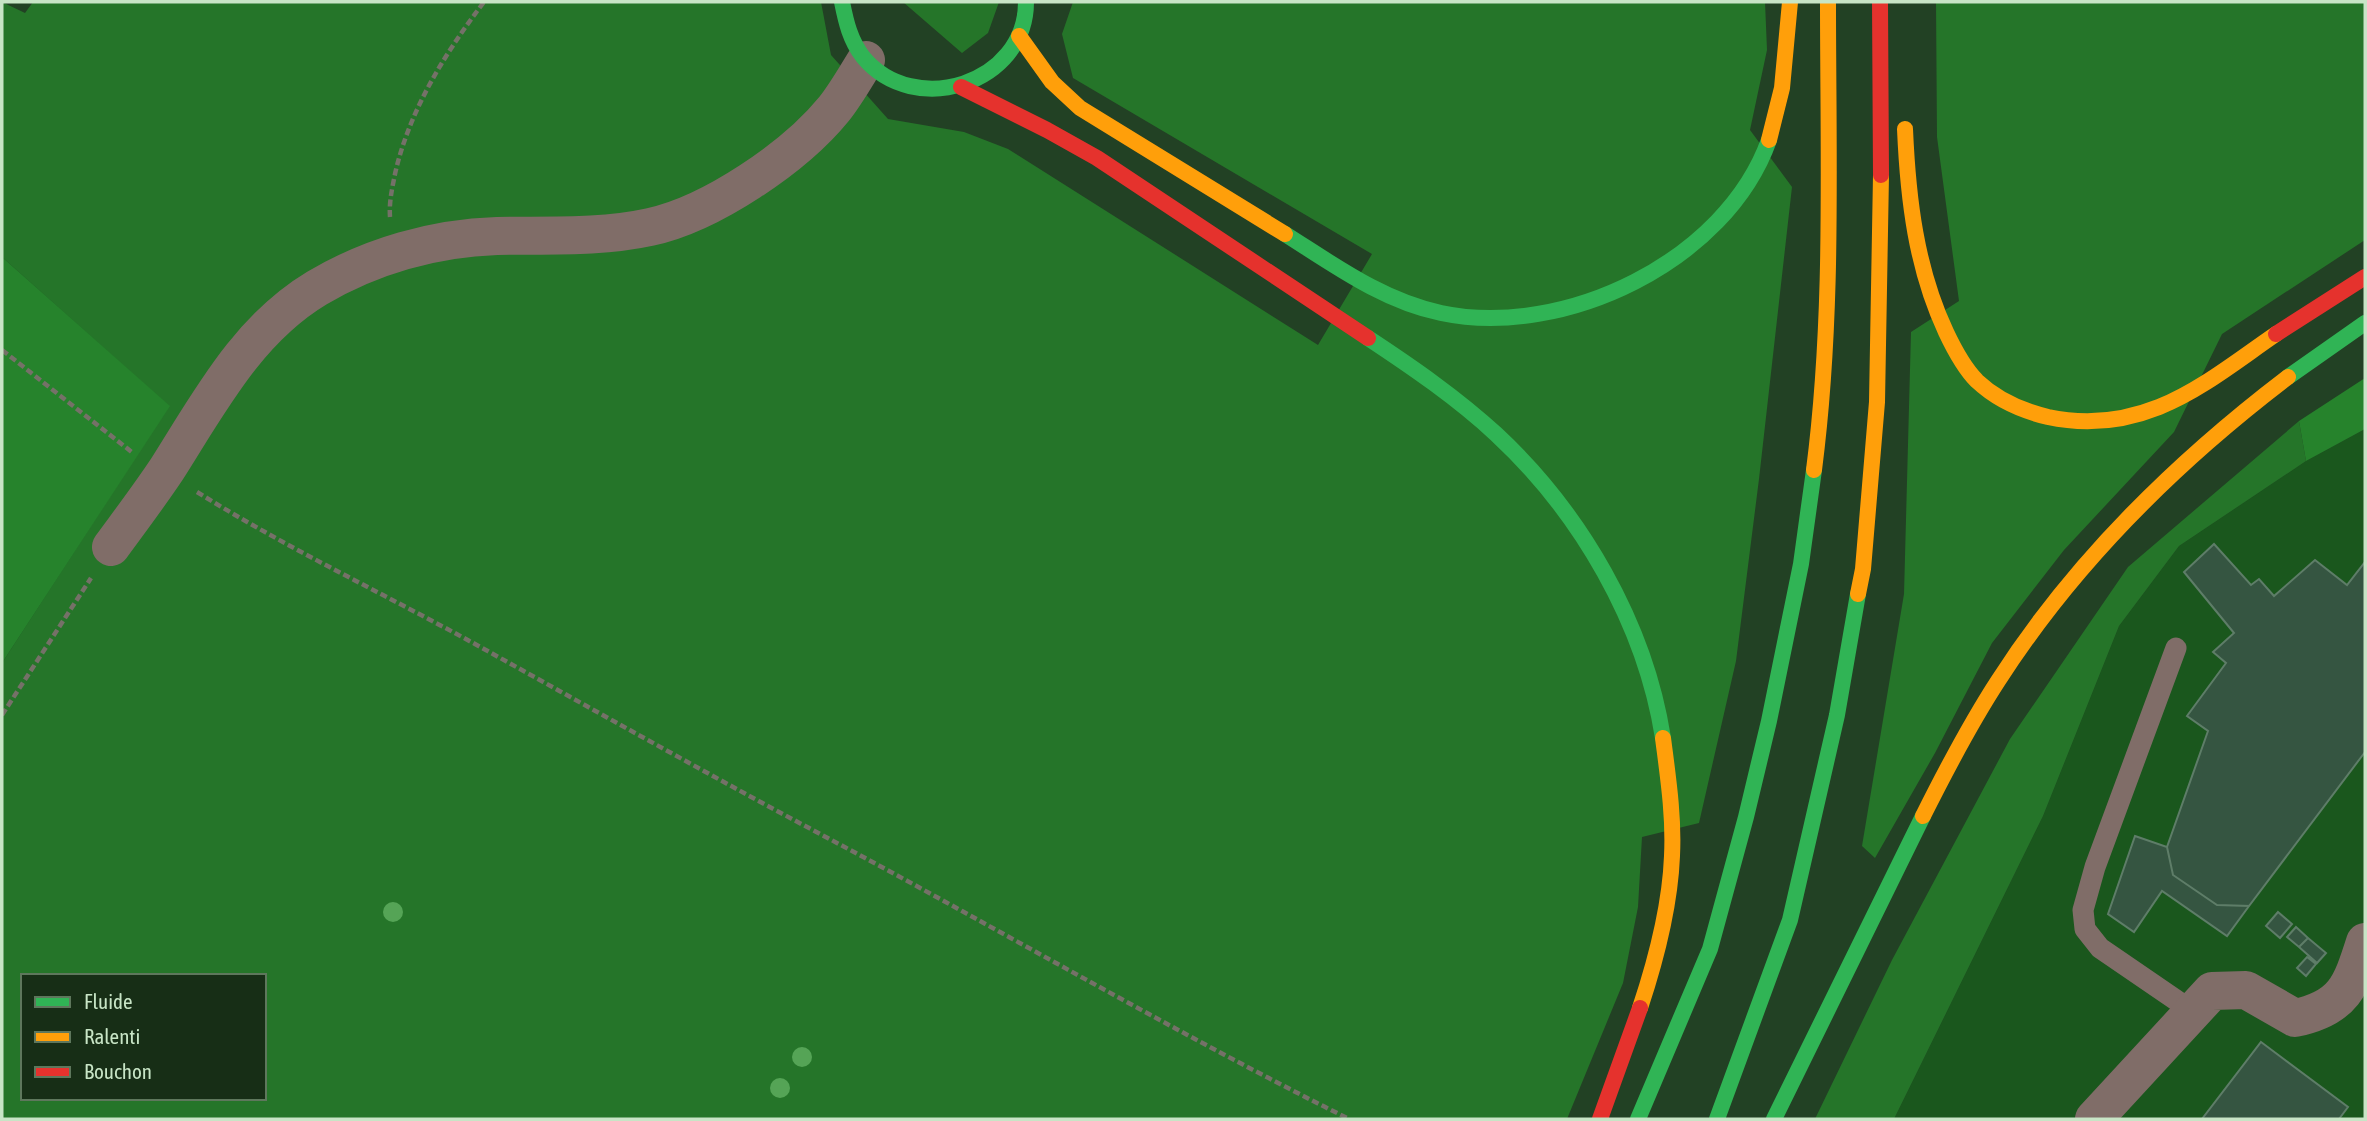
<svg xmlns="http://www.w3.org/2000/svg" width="2367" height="1121" font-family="'Asap Condensed',sans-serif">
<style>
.built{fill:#1a571d}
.green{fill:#257529;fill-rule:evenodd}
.forest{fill:#26832c}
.building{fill:#355541;stroke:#5e7d68;stroke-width:2}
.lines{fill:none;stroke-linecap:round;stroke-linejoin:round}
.path{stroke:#757168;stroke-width:4.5;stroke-dasharray:7 3.5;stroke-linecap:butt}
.lane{stroke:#806d68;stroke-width:21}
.street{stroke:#806d68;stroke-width:38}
.fast{stroke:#30b455;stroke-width:16}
.slow{stroke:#ff9f0a;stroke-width:16}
.jam{stroke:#e5322d;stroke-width:16}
.tree{fill:#55a456}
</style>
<rect width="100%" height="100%" fill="#224124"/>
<!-- built -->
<path class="built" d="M2365 429V1119H1894L2043 816 2119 626 2179 546 2306 461Z"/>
<!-- green -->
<path class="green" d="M2 2 25 13 33 2H821L831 55 888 119 964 132 1008 149 1318 345 1372 254 1073 78 1062 34 1073 2H1765L1767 50 1750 130 1792 187 1759 479 1736 661 1699 823 1642 837 1638 907 1623 983 1567 1119H2V663L169 406 2 257ZM23 976H264V1098H23Z
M903 2H999L988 33 962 53Z
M1936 2H2365V240L2222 334 2174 432 2064 550 1992 643 1935 753 1875 858 1862 846 1904 594 1911 332 1959 301 1937 137Z
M2299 421 2306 461 2179 546 2119 626 2043 816 1894 1119H1815L1892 960 2010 739 2128 567Z"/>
<!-- forest -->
<path class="forest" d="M2 257 170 406 2 663Z
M2365 378V429L2306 461 2299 421Z"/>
<!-- building -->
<path class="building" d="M2214 544 2251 585 2259 579 2274 596 2315 560 2347 585 2365 562V752L2249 906 2217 905 2173 875 2167 847 2208 731 2187 716 2226 663 2213 652 2234 633 2184 572Z
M2135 836 2167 847 2173 875 2217 905 2249 906 2227 936 2162 891 2134 932 2108 914Z
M2278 912 2292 924 2280 938 2266 926Z
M2296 927 2308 938 2299 947 2287 937Z
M2308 938 2326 953 2317 963 2299 947Z
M2307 957 2316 964 2306 976 2297 968Z
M2261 1042 2348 1107 2339 1119H2202Z"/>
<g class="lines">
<!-- path -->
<path class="path" d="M390 217C389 202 392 189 395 174 409 111 445 53 484 2
M2 350 133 453
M197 492C287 548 382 593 475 644 596 711 716 779 839 844 1009 935 1176 1033 1349 1119
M2 715 91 578"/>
<!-- lane -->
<path class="lane" d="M2176 648 2095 867 2083 910 2085 929 2100 948 2192 1011"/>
<!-- street -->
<path class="street" d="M111 547C130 521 149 496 167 469 209 403 247 330 317 288 371 256 434 238 497 236 548 235 600 238 650 227 711 214 795 157 834 109 846 94 856 76 866 60
M2094 1119 2212 991 2246 990 2295 1018C2344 1008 2351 986 2365 942"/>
<!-- fast -->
<path class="fast" d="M842 2C846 22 850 40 863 57 914 119 1026 84 1026 2
M1285 234C1334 265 1383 301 1441 313 1564 339 1726 261 1769 140
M1368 338C1412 367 1457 398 1496 434 1580 512 1645 623 1663 738
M2288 377 2365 323
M1638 1119 1710 949 1746 817 1769 721 1801 564 1814 470
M1717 1119 1790 920 1837 715 1858 594
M1774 1119 1923 816"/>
<!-- slow -->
<path class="slow" d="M1019 36 1052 82 1080 108 1285 234
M1905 129C1908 199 1916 268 1946 332 1954 349 1964 368 1977 381 1996 399 2023 411 2048 417 2085 425 2124 421 2159 407 2201 390 2238 360 2276 334
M1769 140 1782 88 1790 2
M1814 470C1834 315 1828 157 1828 2
M1858 594 1863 569 1877 402 1881 175
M1923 816C1946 770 1970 724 1998 681 2075 561 2175 463 2288 377
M1640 1008C1656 960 1670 907 1672 856 1674 816 1668 777 1663 738"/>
<!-- jam -->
<path class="jam" d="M1880 2 1881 175
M961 87 1047 130 1097 158 1368 338
M2276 334 2365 277
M1600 1119 1640 1008"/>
</g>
<!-- trees -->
<g class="tree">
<circle cx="393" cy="912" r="10"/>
<circle cx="802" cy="1057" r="10"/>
<circle cx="780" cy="1088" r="10"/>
</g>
<!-- border -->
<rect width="2367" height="1121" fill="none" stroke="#c8e5c6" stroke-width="7"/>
<!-- legend -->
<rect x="21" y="974" width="245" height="126" fill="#172e16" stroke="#5e775c" stroke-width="2"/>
<rect x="35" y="997" width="35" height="10" fill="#30b455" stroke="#5e775c" stroke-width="2"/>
<text x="84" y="1009" font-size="21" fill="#c8e5c6">Fluide</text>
<rect x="35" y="1032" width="35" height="10" fill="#ff9f0a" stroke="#5e775c" stroke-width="2"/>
<text x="84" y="1044" font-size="21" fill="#c8e5c6">Ralenti</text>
<rect x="35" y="1067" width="35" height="10" fill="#e5322d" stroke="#5e775c" stroke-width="2"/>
<text x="84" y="1079" font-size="21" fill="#c8e5c6">Bouchon</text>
</svg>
